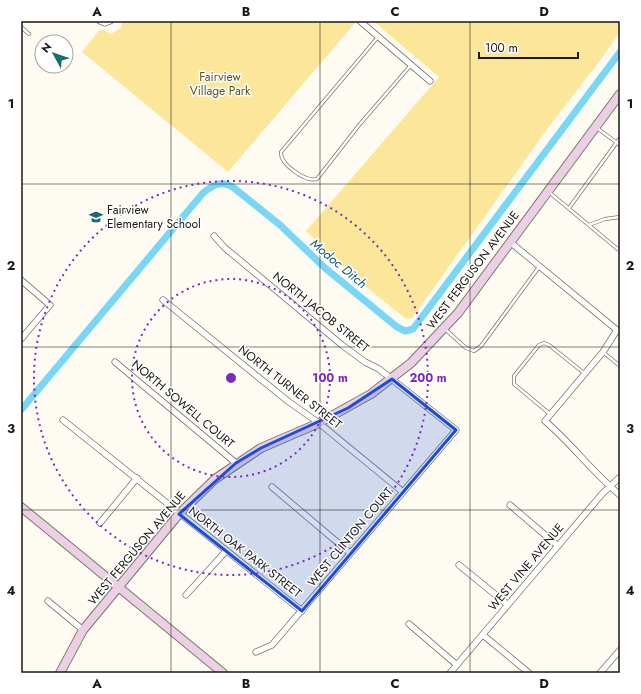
<svg xmlns="http://www.w3.org/2000/svg" width="641" height="694" font-family="Jost,sans-serif">
<style>
.green{fill:#fbe69a}
.lines{fill:none;stroke-linecap:round;stroke-linejoin:round}
.stream{stroke:#79d7f6;stroke-width:2}
.canal{stroke:#79d7f6;stroke-width:7}
.lane-casing{stroke:#7a776f;stroke-width:4}
.street-casing{stroke:#7a776f;stroke-width:7}
.secondary-casing{stroke:#7a776f;stroke-width:10}
.lane{stroke:#fff;stroke-width:2.5}
.street{stroke:#fff;stroke-width:5.5}
.secondary{stroke:#ebd0e3;stroke-width:8}
.marked{fill:#1d4ed8;fill-opacity:0.2;stroke:#1d4ed8;stroke-width:3;stroke-linejoin:round}
.grid{fill:none;stroke:#1a1916;stroke-width:1;stroke-opacity:0.55}
.ring{fill:none;stroke:#7b2cbf;stroke-width:2;stroke-dasharray:2 4}
.labels{text-anchor:middle;stroke-width:3;stroke-linejoin:round;paint-order:stroke}
.park-label{font-size:12px;fill:#615219;stroke:#fff}
.poi-label{font-size:12px;fill:#1a1916;stroke:#fff;text-anchor:start}
.street-label{font-size:12px;fill:#1a1916;stroke:#fff}
.water-label{font-size:13px;font-style:italic;fill:#105e73;stroke:#fff}
.centre{fill:#7b2cbf;stroke:#fff;stroke-width:2}
.ring-label{font-size:12px;text-anchor:middle;font-weight:bold;fill:#7b2cbf;stroke:#fff;stroke-width:3;stroke-linejoin:round;paint-order:stroke}
.neatline{fill:none;stroke:#1a1916;stroke-width:1.5}
.grid-label{font-size:13px;text-anchor:middle;font-weight:bold;fill:#1a1916}
</style>
<rect width="100%" height="100%" fill="#fefcf2"/>
<!-- green -->
<path class="green" d="M122 21H353L355 23 228 172 82 52 100 29 111 34 121 28Z
M373 21H620V32L599 62 551 124 412 318 406 319 349 273 306 231 439 77Z"/>
<g class="lines">
<!-- stream -->
<path class="stream" d="M410 331V333"/>
<!-- canal -->
<path class="canal" d="M21 410 203 193C214 184 222 180 234 188L280 225 325 268 397 327 405 331 413 329 620 52"/>
<defs>
<path id="lane" d="M21 27 29 34
M378 37 281 152C280 164 305 182 317 179L360 124 411 65
M597 128 620 145
M550 193 620 251
M569 208 620 138
M589 225 605 219 620 217
M445 329 466 348 474 351 481 346 539 267
M603 352 620 366
M550 414 514 384V376L539 345 544 343 549 345 584 373"/>
<path id="street" d="M100 21 105 23 110 21
M360 21 430 81
M214 236 225 248 342 345 365 362 379 369 456 430 272 645 256 652
M510 242 617 330 603 352 545 421C572 444 593 473 620 495
M21 280 50 305 21 339
M163 300 289 402 319 423 403 492
M115 362 236 463
M63 420 302 611
M272 487 350 553
M510 505 558 546
M100 523 137 478
M459 565 508 605
M186 595 226 551
M48 601 83 630
M409 624 457 665
M483 635 529 673
M450 673 602 494 620 477
M600 673 620 650"/>
<path id="secondary" d="M21 507 223 673
M60 673 83 630 179 514 215 479 261 448 319 423 371 394 411 363 458 313 620 94"/>
</defs>
<!-- lane casing -->
<use href="#lane" class="lane-casing"/>
<!-- street casing -->
<use href="#street" class="street-casing"/>
<!-- secondary casing -->
<use href="#secondary" class="secondary-casing"/>
<!-- lane -->
<use href="#lane" class="lane"/>
<!-- street -->
<use href="#street" class="street"/>
<!-- secondary -->
<use href="#secondary" class="secondary"/>
</g>
<!-- marked area -->
<path class="marked" d="M392 379 456 430 302 611 179 514 236 463 261 448 348 408Z"/>
<!-- grid -->
<path class="grid" d="M171 21V673M320 21V673M470 21V673M21 184H620M21 347H620M21 510H620"/>
<!-- distance rings -->
<g class="ring">
<circle cx="231" cy="378" r="99"/>
<circle cx="231" cy="378" r="197"/>
</g>
<!-- icons -->
<defs>
<symbol id="school-bare" viewBox="-9 -9 18 18"><path d="M0-5L7-2L0 1L-7-2ZM-4 1L0 2.5L4 1V4Q0 6-4 4Z" fill="#1e6a71" stroke="#fff" stroke-width="2.5" paint-order="stroke"/></symbol>
</defs>
<g fill-rule="evenodd">
<use href="#school-bare" x="86" y="207" width="20" height="20"/>
</g>
<g class="labels">
<!-- park labels -->
<g class="park-label">
<text x="220" y="81">Fairview<tspan x="220" dy="14">Village Park</tspan></text>
</g>
<!-- poi labels -->
<g class="poi-label">
<text x="107" y="214">Fairview<tspan x="107" dy="14">Elementary School</tspan></text>
</g>
<!-- street labels -->
<g class="street-label">
<text transform="translate(473 270) rotate(-53)" y="4">WEST FERGUSON AVENUE</text>
<text transform="translate(321 312) rotate(39)" y="4">NORTH JACOB STREET</text>
<text transform="translate(290 387) rotate(38)" y="4">NORTH TURNER STREET</text>
<text transform="translate(183 404) rotate(40)" y="4">NORTH SOWELL COURT</text>
<text transform="translate(350 537) rotate(-50)" y="4">WEST CLINTON COURT</text>
<text transform="translate(137 548) rotate(-50)" y="4">WEST FERGUSON AVENUE</text>
<text transform="translate(245 552) rotate(38)" y="4">NORTH OAK PARK STREET</text>
<text transform="translate(526 567) rotate(-50)" y="4">WEST VINE AVENUE</text>
</g>
<!-- water labels -->
<g class="water-label">
<text transform="translate(339 263) rotate(40)" y="5">Modoc Ditch</text>
</g>
</g>
<circle cx="231" cy="378" r="6" class="centre"/>
<g class="ring-label">
<text x="330" y="382">100 m</text>
<text x="428" y="382">200 m</text>
</g>
<!-- border -->
<rect width="641" height="694" fill="none" stroke="#ffffff" stroke-width="44"/>
<!-- north arrow -->
<g transform="translate(54 54) rotate(310)"><circle r="19" fill="#ffffff" stroke="#a3a3a2"/>
<path d="M0-3L7 15L0 10L-7 15Z" fill="#1e6a71"/>
<text y="-6" font-size="11" font-weight="bold" text-anchor="middle" fill="#1a1916">N</text>
</g>
<!-- scale -->
<path d="M479 52v6h99v-6" fill="none" stroke="#1a1916" stroke-width="2"/>
<text x="485" y="52" font-size="12" fill="#1a1916" stroke="#ffffff" stroke-width="3" paint-order="stroke">100 m</text>
<rect x="22" y="22" width="597" height="650" class="neatline"/>
<g class="grid-label">
<text x="97" y="16">A</text>
<text x="246" y="16">B</text>
<text x="395" y="16">C</text>
<text x="544" y="16">D</text>
<text x="11" y="108">1</text>
<text x="630" y="108">1</text>
<text x="11" y="270">2</text>
<text x="630" y="270">2</text>
<text x="11" y="433">3</text>
<text x="630" y="433">3</text>
<text x="11" y="595">4</text>
<text x="630" y="595">4</text>
<text x="97" y="688">A</text>
<text x="246" y="688">B</text>
<text x="395" y="688">C</text>
<text x="544" y="688">D</text>
</g>
</svg>
